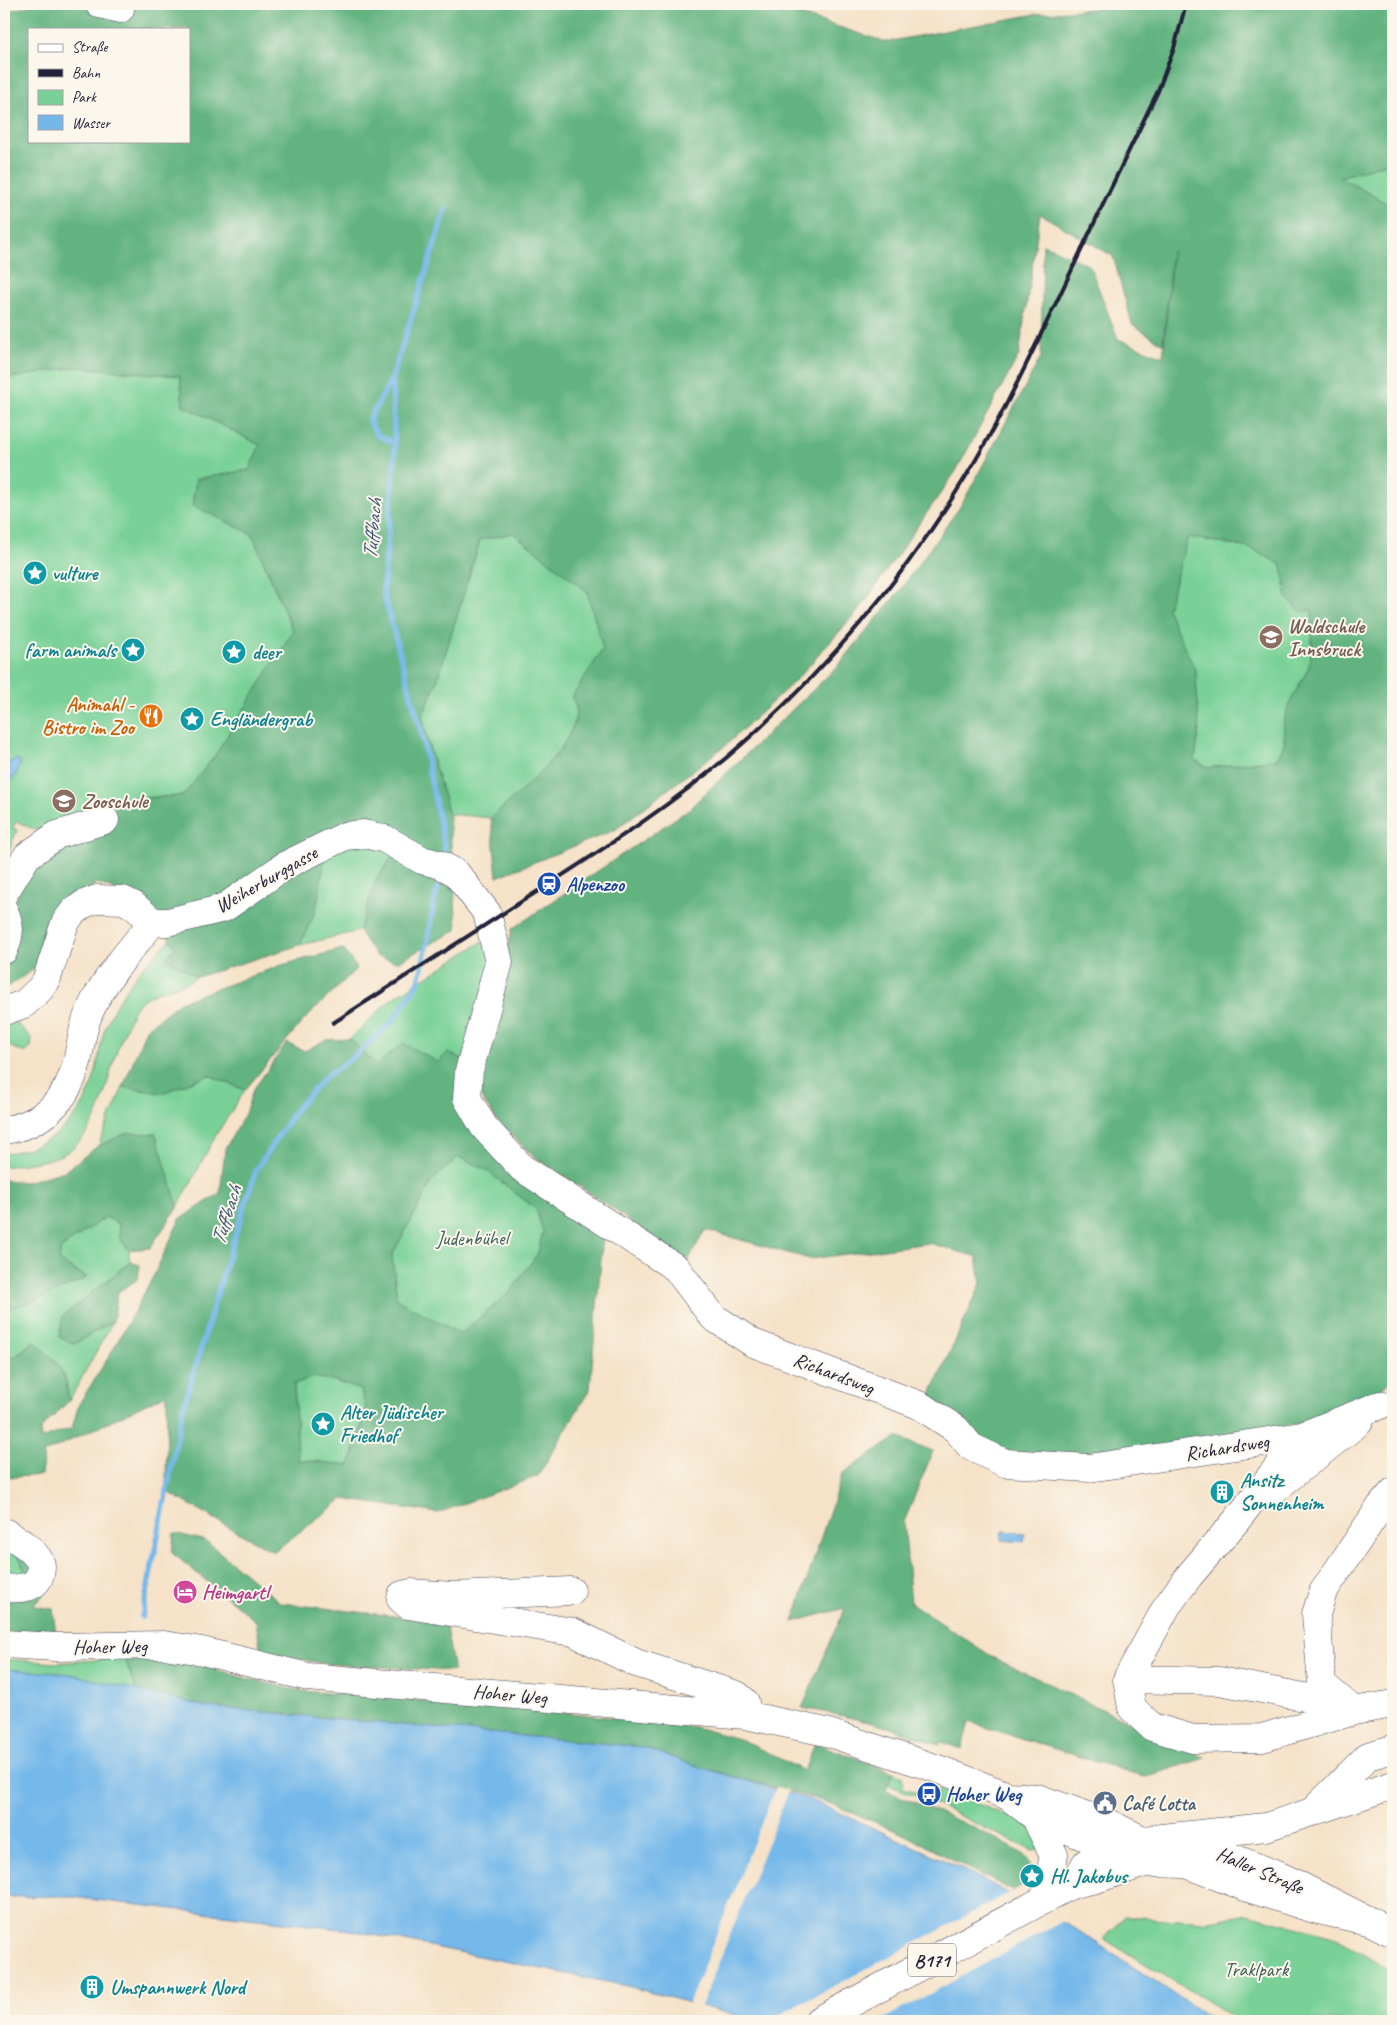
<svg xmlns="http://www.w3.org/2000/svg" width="1397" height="2025" font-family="Caveat,sans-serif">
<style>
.green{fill:#79d197;stroke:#4e7a69}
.forest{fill:#62b380;stroke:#426a5e;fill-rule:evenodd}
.water{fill:#74b8ea;stroke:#4b6d92}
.pier{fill:#f5e2c8}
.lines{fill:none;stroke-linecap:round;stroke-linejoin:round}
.stream{stroke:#74b8ea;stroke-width:5.5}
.minor-casing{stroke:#423f50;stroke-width:29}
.major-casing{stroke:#423f50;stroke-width:29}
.minor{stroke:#fff;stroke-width:28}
.major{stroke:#fff;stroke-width:28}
.rail{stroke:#22223b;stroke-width:4}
.labels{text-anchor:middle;stroke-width:4;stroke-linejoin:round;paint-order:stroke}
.shield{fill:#fbf7ec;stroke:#636270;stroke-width:1}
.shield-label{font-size:19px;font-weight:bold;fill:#22223b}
.culture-label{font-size:20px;font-weight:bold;fill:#0d838f;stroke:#fbf7ec;text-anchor:start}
.education-label{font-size:20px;font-weight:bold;fill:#785e54;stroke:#fbf7ec;text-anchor:start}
.food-label{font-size:20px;font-weight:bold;fill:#c56008;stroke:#fbf7ec;text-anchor:end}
.street-label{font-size:20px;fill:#22223b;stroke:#fbf7ec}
.transit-label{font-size:20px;font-weight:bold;fill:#164399;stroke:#fbf7ec;text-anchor:start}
.park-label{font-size:20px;fill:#405f5b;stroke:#fbf7ec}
.hotel-label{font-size:20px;font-weight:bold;fill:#b23c85;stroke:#fbf7ec;text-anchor:start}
.service-label{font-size:20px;font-weight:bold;fill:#4e5e75;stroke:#fbf7ec;text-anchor:start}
.water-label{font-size:21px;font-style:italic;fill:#3f5678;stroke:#fbf7ec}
</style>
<rect width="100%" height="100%" fill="#fbf7ec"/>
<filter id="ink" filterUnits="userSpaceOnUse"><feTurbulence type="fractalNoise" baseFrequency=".02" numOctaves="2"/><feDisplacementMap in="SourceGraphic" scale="10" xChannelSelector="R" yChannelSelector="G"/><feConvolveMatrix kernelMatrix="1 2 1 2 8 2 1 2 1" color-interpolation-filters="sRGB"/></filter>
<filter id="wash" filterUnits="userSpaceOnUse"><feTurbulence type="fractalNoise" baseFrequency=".0096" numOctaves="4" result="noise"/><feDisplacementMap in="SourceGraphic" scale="20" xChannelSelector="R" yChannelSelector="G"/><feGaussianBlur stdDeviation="1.12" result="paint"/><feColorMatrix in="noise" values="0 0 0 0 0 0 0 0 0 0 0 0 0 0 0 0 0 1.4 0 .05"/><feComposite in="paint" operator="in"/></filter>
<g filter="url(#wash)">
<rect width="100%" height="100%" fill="#f5e2c8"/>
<!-- green -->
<path class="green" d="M1393 161V207L1340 177Z
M77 367 180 376 183 405 260 445 249 470 196 479 192 505 252 534 293 632 214 757 183 796 113 799 77 823 36 830 16 821 13 828 17 830 9 852 6 851 4 857V379Z
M513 533 587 591 603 649 572 697C574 702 577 707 576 712 575 749 516 795 491 818L449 814 430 750 422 717 437 681 480 540Z
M1188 537 1250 548 1282 565 1287 598 1312 610C1313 624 1313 659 1307 671 1300 686 1290 699 1285 716 1280 735 1291 739 1276 759L1208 768 1195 760 1199 729 1167 609Z
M327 845 399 847 367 911 359 931 300 945 316 910Z
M170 940 175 947 167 958 197 977C180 989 154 988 139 1003 132 1009 126 1029 122 1038 105 1076 105 1127 67 1152 52 1162 21 1164 4 1167V1153C46 1150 81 1122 93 1081 99 1064 99 1046 105 1029 117 995 144 964 170 940Z
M485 940 492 961 463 1059 438 1063 377 1065 350 1039 390 1000Z
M14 1021 28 1034 32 1040 31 1047 25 1053 4 1044V1024Z
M209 1075 245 1090 216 1135 178 1207 156 1135 98 1146 123 1087 162 1093Z
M458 1157 485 1169 536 1209 543 1231 538 1253 510 1292 461 1334 397 1300 392 1255 432 1181Z
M106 1217 119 1224 120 1239 129 1250 130 1262 63 1316 74 1344 113 1321 69 1401 66 1379 33 1341 16 1356 4 1359V1309L87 1277 58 1261 61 1248Z
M313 1377 335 1381 361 1390 366 1409 350 1465 298 1460 294 1384Z
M4 1537 13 1541 26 1574 4 1587Z
M125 1658 136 1690 70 1674 4 1669V1659L56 1663Z
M893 1772 903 1776 901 1780 904 1782 902 1787 924 1795 926 1790 929 1791 928 1793 931 1794 928 1801 888 1785Z
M939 1789 1016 1819 1031 1828 1045 1846 1033 1851 933 1803Z
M1248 1914 1337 1938 1393 1973V2021H1240L1104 1939 1125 1916 1204 1922Z"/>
<!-- forest -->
<path class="forest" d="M37 4H766L886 42 1036 14 1147 4H1393V161L1340 177 1393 207V1380L1351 1411 1184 1450 1013 1455 983 1444 930 1396 981 1284 977 1257 929 1243 810 1259 705 1230 687 1263 612 1208 532 1155 498 1122 479 1094 512 929 688 810 838 666 901 589 962 504 1041 357 1043 244 1090 266 1118 339 1163 357 1172 251 1163 344 1132 324 1113 256 1040 214 1019 355 956 471 859 610 795 681 726 745 615 830 497 877 491 818C516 795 575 748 576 712 577 707 574 702 572 697L603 649 587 591 513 533 480 540 437 681 422 717 430 750 449 814 457 930 397 962 376 956 359 931 376 880 399 847 327 845 316 910 300 945 197 977 166 958 175 947 145 902 97 883 62 911 46 961 4 989V916L11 911 33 860 77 823 113 799 183 796 214 757 293 631 252 534 192 505 196 479 249 470 260 445 183 405 180 376 77 367 4 379V12ZM29 29H189V141H29ZM1188 537 1250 548 1282 565 1287 598 1300 612 1312 610C1313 624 1313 659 1307 671 1299 686 1290 699 1285 716 1280 735 1291 739 1276 759L1208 768 1195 760 1199 729 1196 672 1167 609Z
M343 949 357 968 302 1022 245 1090 209 1075 162 1093 123 1087 146 1029 180 1002 282 965Z
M350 1039 377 1065 403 1043 438 1062 448 1053 463 1059 459 1096 604 1223 590 1389 538 1476 438 1513 343 1499 273 1552 166 1491 167 1394 44 1453 41 1475 4 1478V1359L16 1356 34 1341C59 1364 64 1366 69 1401L40 1430 41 1439 72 1428 79 1404 113 1350 153 1277 180 1219 220 1193 225 1149 245 1114 253 1090 287 1043 305 1051 325 1040ZM458 1157 485 1169 536 1209 543 1231 538 1253 510 1292 461 1334 397 1300 392 1255 432 1181ZM313 1377 335 1381 361 1390 366 1409 360 1436 350 1465 298 1460 294 1384Z
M127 1133 156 1134 178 1207 150 1248 129 1250 120 1239 119 1224 106 1217 61 1248 59 1261 87 1278 32 1302 4 1309V1180L26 1182 65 1171 98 1146Z
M130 1262 140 1265 138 1279 118 1292 113 1321 74 1344 59 1337 63 1316Z
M897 1437 933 1451 904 1522 911 1603 994 1658 1205 1758 1145 1777 969 1722 962 1749 941 1742 940 1745C895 1727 848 1716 802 1708L845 1608 793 1622 842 1474Z
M174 1533 206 1541 281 1603 445 1622 454 1671 328 1664 261 1653 256 1621 172 1553Z
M13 1541 52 1579 44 1594 33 1606 53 1609 56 1635 4 1632V1587L26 1574Z
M154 1657 197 1664 248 1679 301 1691 571 1713 695 1727 742 1740 804 1771 815 1743 893 1772 886 1791C910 1800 1020 1844 1030 1862 1038 1876 1023 1885 1013 1891L901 1833 824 1801 703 1768 642 1747 208 1707 136 1690 125 1658Z"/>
<!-- water -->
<path class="water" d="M16 759 21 762 15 776 8 783H4V766Z
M1002 1531 1025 1533 1024 1542 1001 1540Z
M4 1669 70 1674 208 1707 642 1747 703 1768 809 1799 957 1866 1074 1928 1215 2021H751L745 2018 627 1986 350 1930 63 1896 4 1897Z"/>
<!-- pier -->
<path class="pier" d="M776 1787 789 1790 700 2008 688 2005Z
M1011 1892 1065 1920 880 2021H768Z"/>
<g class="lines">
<!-- stream -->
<path class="stream" d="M446 209 392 378 395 455 383 592 421 732 446 854
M391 380 369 420 377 435 395 443
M142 1617 182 1412 225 1267 256 1170 296 1109 326 1076 351 1059 393 1021 407 1000 419 981 428 938 434 902 441 877"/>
</g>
</g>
<g filter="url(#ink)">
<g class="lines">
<defs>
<path id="minor" d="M99 4 120 9
M4 893 27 856 57 835 105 820
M4 911C11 926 10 935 4 950
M4 1011 24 1004 40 989 46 981 65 923 73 912 84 904 97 899 123 900 133 905 153 922H168L224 908 286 865 345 836 364 834 385 839 422 860 441 865 456 873 487 913 499 962 469 1071 467 1098 484 1127 522 1168 676 1268 713 1317 753 1343 919 1405 956 1429 971 1447 1005 1463 1089 1468 1302 1436 1380 1405
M4 1130C43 1125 68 1099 77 1062 81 1045 82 1028 89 1013 101 983 132 947 153 922
M1302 1436 1236 1521 1189 1576 1167 1606 1127 1679 1132 1708 1152 1727 1193 1739 1262 1738 1354 1711 1393 1704
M1271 1492 1359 1422
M4 1532C16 1539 34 1549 40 1562 42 1565 41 1570 40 1574 36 1590 17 1589 4 1588
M571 1591 453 1596 410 1593 402 1595 401 1599 408 1605 573 1632 636 1663 737 1695 745 1702V1715
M4 1644 55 1647 164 1645 202 1651 308 1677 745 1715 826 1732 941 1770 1008 1796 1035 1817 1118 1850 1134 1858
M1127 1679 1219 1681 1320 1700 1343 1707
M1354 1711 1322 1684 1316 1614 1323 1592 1381 1506 1393 1492
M1009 1796 1037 1798 1108 1823 1143 1840
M1312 1812 1368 1756 1393 1749
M1035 1817 1054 1855 1045 1899"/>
<path id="major" d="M1183 1838 1284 1878 1393 1933
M1078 1877 1086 1863 1143 1840 1266 1827 1393 1785
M818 2021 1073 1884 1096 1879 1145 1863 1186 1864 1245 1887 1314 1909 1373 1922"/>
</defs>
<!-- minor casing -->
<use href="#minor" class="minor-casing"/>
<!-- major casing -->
<use href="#major" class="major-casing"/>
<!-- minor -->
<use href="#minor" class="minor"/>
<!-- major -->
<use href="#major" class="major"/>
<!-- rail -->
<path class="rail" d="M333 1023C401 979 469 935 538 891 608 846 678 801 741 745 827 669 902 580 963 481 998 425 1026 365 1055 305 1089 234 1123 162 1158 91L1174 48 1186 4"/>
</g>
</g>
<!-- icons -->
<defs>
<symbol id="sight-disc" viewBox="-11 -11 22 22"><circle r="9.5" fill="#0f9aa8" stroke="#fbf7ec"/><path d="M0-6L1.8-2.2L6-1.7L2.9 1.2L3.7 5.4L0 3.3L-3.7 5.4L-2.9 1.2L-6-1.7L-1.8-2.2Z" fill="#fff"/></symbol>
<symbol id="school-disc" viewBox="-11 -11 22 22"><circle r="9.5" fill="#8d6e63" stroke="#fbf7ec"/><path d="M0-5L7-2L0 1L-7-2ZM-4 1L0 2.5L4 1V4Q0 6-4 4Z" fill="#fff"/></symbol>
<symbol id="restaurant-disc" viewBox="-11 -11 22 22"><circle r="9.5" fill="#e8710a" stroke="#fbf7ec"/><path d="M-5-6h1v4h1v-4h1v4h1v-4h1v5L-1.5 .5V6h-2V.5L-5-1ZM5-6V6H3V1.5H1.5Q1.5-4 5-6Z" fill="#fff"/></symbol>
<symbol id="station-disc" viewBox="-11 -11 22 22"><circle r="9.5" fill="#1a4fb4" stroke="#fbf7ec"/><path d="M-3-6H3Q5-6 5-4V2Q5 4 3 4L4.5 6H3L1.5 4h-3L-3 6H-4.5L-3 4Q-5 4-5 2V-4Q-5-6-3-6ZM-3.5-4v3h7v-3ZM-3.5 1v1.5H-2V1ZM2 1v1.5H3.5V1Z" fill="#fff"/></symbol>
<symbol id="building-disc" viewBox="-11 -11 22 22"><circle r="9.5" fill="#0f9aa8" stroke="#fbf7ec"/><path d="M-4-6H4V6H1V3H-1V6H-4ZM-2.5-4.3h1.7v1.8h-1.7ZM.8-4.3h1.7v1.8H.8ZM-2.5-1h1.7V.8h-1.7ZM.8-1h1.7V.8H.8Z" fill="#fff"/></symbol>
<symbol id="hotel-disc" viewBox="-11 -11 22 22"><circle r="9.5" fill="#d1479c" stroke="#fbf7ec"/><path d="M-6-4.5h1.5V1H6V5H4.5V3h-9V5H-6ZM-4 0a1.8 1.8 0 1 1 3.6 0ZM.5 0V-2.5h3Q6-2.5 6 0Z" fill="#fff"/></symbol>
<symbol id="bus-disc" viewBox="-11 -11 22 22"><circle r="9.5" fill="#1a4fb4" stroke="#fbf7ec"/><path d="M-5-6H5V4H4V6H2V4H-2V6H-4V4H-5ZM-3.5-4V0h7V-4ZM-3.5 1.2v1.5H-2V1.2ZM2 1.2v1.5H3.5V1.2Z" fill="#fff"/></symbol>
<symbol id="civic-disc" viewBox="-11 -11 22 22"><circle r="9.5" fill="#5c6f8a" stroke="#fbf7ec"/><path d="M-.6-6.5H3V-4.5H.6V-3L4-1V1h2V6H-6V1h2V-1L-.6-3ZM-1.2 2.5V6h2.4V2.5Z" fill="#fff"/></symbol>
</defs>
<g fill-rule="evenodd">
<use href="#sight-disc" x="21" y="559" width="28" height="28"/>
<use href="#school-disc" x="1257" y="623" width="28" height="28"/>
<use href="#sight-disc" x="119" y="636" width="28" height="28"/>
<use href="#sight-disc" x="220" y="638" width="28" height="28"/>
<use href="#restaurant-disc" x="137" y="702" width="28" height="28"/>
<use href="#sight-disc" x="178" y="705" width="28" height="28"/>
<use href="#school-disc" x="50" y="787" width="28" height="28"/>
<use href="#station-disc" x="535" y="870" width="28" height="28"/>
<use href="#sight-disc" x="309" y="1410" width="28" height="28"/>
<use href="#building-disc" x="1208" y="1478" width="28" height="28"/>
<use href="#hotel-disc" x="171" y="1578" width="28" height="28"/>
<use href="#bus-disc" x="915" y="1780" width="28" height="28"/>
<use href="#civic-disc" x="1091" y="1789" width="28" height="28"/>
<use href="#sight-disc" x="1018" y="1862" width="28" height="28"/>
<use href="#building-disc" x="78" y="1973" width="28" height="28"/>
</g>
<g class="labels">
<!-- shield labels -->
<rect class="shield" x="908" y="1943.5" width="48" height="33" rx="4"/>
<g class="shield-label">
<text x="932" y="1967">B171</text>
</g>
<!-- culture labels -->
<g class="culture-label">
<text x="52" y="580">vulture</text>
<text x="116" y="657" text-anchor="end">farm animals</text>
<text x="252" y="659">deer</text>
<text x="210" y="726">Engländergrab</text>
<text x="340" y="1419">Alter Jüdischer<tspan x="340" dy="23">Friedhof</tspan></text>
<text x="1240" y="1487">Ansitz<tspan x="1240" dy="23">Sonnenheim</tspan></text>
<text x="1050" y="1883">Hl. Jakobus</text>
<text x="110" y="1994">Umspannwerk Nord</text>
</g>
<!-- education labels -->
<g class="education-label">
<text x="1288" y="633">Waldschule<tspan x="1288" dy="23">Innsbruck</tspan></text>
<text x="82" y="808">Zooschule</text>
</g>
<!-- food labels -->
<g class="food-label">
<text x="134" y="711">Animahl -<tspan x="134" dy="23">Bistro im Zoo</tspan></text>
</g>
<!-- street labels -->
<g class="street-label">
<text transform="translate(266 879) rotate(-30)" y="7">Weiherburggasse</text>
<text transform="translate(834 1373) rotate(21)" y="7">Richardsweg</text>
<text transform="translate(1227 1447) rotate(-9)" y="7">Richardsweg</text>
<text transform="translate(110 1646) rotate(-1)" y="7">Hoher Weg</text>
<text transform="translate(510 1694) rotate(5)" y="7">Hoher Weg</text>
<text transform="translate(1260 1870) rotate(23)" y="7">Haller Straße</text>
</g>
<!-- transit labels -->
<g class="transit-label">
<text x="566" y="891">Alpenzoo</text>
<text x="946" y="1801">Hoher Weg</text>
</g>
<!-- park labels -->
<g class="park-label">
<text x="472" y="1245">Judenbühel</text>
<text x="1256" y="1976">Traklpark</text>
</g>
<!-- hotel labels -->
<g class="hotel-label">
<text x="202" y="1599">Heimgartl</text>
</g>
<!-- service labels -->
<g class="service-label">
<text x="1122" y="1810">Café Lotta</text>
</g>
<!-- water labels -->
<g class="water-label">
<text transform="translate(372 529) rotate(-85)" y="7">Tuffbach</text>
<text transform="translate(226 1215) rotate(-73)" y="7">Tuffbach</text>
</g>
</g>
<!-- margin -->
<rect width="1397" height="2025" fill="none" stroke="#fbf7ec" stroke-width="20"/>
<!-- legend -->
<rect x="28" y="28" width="162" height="115" fill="#fbf7ec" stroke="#a4a2a5"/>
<rect x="38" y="44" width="25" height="8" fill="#ffffff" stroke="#a4a2a5"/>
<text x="72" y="52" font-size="15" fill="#22223b">Straße</text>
<rect x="38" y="69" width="25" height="8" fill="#22223b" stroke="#a4a2a5"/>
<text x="72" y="78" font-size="15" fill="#22223b">Bahn</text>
<rect x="38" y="90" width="25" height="15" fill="#79d197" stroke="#a4a2a5"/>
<text x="72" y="102" font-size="15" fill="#22223b">Park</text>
<rect x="38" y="115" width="25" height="15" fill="#74b8ea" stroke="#a4a2a5"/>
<text x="72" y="128" font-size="15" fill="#22223b">Wasser</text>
</svg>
